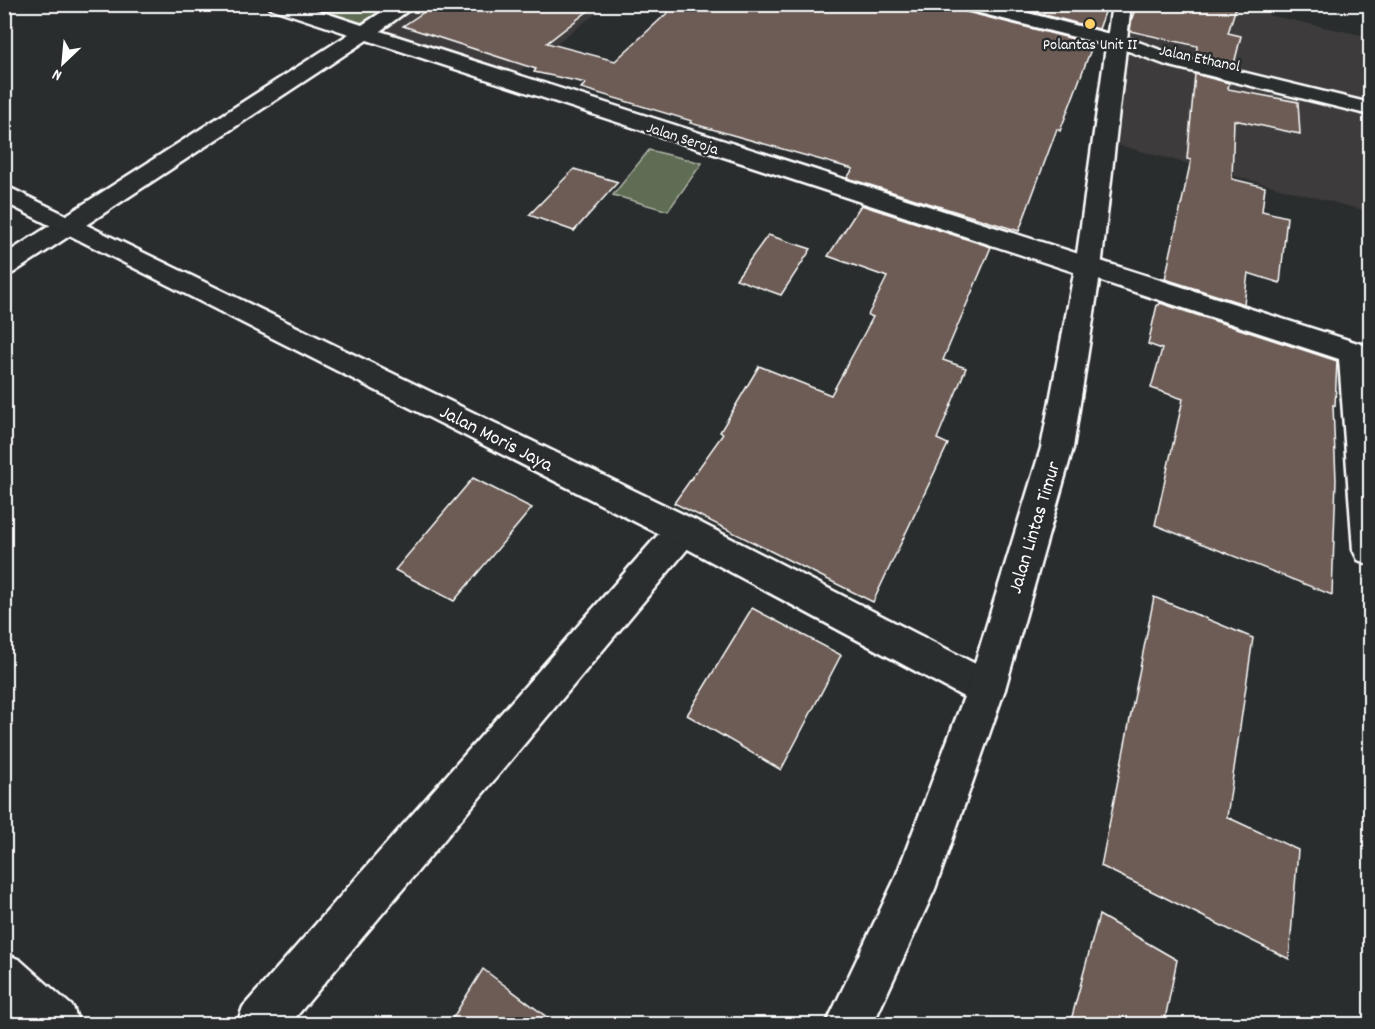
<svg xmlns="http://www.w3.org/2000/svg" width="1375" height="1029" font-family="Dekko,sans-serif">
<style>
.built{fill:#3e3b3a}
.green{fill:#606d54;stroke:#b0b6aa;stroke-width:1.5}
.building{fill:#6d5c56;stroke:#fff;stroke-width:1.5}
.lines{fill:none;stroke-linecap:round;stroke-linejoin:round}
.minor-casing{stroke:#fff;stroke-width:5}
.major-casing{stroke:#fff;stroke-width:5}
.highway-casing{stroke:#fff;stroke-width:5}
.minor{fill:#2a2d2e;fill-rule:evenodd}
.major{fill:#2a2d2e;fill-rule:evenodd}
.highway{fill:#2a2d2e;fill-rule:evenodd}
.poi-dot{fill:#ffd166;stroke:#2a2d2e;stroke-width:2}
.labels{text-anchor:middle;stroke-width:5;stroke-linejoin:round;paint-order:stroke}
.far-poi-label{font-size:16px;fill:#fff;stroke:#2a2d2e}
.far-street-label{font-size:16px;fill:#fff;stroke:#2a2d2e}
.street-label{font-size:20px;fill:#fff;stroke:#2a2d2e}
</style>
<rect width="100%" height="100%" fill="#2a2d2e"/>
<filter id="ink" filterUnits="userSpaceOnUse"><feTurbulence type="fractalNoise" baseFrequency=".0167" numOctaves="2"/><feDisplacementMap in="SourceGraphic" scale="12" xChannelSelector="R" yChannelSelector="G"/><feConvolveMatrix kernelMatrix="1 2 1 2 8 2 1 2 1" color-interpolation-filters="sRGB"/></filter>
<g filter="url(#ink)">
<!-- built -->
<path class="built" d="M408 5H607L516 74 372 27Z
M1133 5H1267L1268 15 1370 37V212L1118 145Z"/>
<!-- green -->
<path class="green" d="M301 5 392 4V5L359 24Z
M649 150 702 163 668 211 613 195Z"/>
<!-- building -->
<path class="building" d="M436 4H597L547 43 615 61 677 4H956L959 10 1093 44 1060 131 1057 129 1019 231 847 178 853 169 690 123 692 121 581 88 586 83 534 72 536 69 403 26Z
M1003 4H1108L1099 29Z
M1137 4H1237L1228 33 1241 36 1233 68 1196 59 1197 46 1130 31 1132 18Z
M1195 74 1229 83 1228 89 1298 102 1300 134 1234 120 1232 179 1265 187 1262 211 1287 217 1280 283 1248 273 1244 304 1165 279 1191 160 1187 159Z
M574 169 618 182 574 231 529 215Z
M861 205 991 247 943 360 966 368 937 439 948 444 873 602 674 503 723 434 720 432 759 366 831 395 873 317 868 315 887 277 828 256Z
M768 235 811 249 781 295 736 279Z
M1160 303 1337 361 1335 406 1333 405 1336 480 1332 595 1155 525 1183 399 1151 388 1162 349 1148 344 1157 305H1159Z
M473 478 532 508 454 601 395 570Z
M1154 597 1253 638 1227 817 1298 850 1289 959 1101 866Z
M752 608 841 655 781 770 687 715Z
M1099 915 1177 960 1164 1024H1070Z
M483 969 556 1024H449Z"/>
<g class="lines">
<defs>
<path id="minor" d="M268 4H298L362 25 394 4H417L380 31 1370 347V565L1358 560 1353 550 1339 359 367 40 13 273 4 276V255L349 34 270 8Z
M958 4H992L1137 41 1140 45 1137 49 1130 51 960 8Z
M683 516 695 520 700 530 695 540 290 1024H237L243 1007 671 520Z
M4 953 20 960 73 1007 79 1024H22L4 1008Z"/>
<path id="major" d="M1130 39 1180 57 1370 103V115L1166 65 1123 49 1120 45 1123 41Z
M4 185 695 520 999 676 1005 689 999 702 986 707 973 702 671 540 4 202Z"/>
<path id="highway" d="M1112 4H1131L1101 268 1073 448 1005 689 935 889 873 1024H826L895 879 967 689 1041 448 1075 268Z"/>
</defs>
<!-- minor casing -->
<use href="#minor" class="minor-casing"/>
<!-- major casing -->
<use href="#major" class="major-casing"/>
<!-- highway casing -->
<use href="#highway" class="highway-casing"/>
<!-- minor -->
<use href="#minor" class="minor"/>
<!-- major -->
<use href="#major" class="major"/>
<!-- highway -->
<use href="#highway" class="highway"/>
</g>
</g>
<!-- markers -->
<circle class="poi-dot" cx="1090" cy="24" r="6"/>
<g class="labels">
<!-- far-poi labels -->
<g class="far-poi-label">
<text x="1090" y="49">Polantas Unit II</text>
</g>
<!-- far-street labels -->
<g class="far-street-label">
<text transform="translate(1200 57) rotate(12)" y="6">Jalan Ethanol</text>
<text transform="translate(683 137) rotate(18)" y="6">Jalan Seroja</text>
</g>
<!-- street labels -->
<g class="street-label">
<text transform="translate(497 437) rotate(27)" y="7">Jalan Moris Jaya</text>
<text transform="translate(1033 527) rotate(-73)" y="7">Jalan Lintas Timur</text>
</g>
</g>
<!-- margin -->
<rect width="1375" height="1029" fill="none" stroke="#2a2d2e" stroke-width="24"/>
<rect x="12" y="12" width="1351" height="1005" fill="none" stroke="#fff" stroke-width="2" filter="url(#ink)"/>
<!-- north arrow -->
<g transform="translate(63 63) rotate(206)" stroke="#2a2d2e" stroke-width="4.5" paint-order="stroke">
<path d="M0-4.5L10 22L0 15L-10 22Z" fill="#ffffff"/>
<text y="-9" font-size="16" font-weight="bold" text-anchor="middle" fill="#ffffff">N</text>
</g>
</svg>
